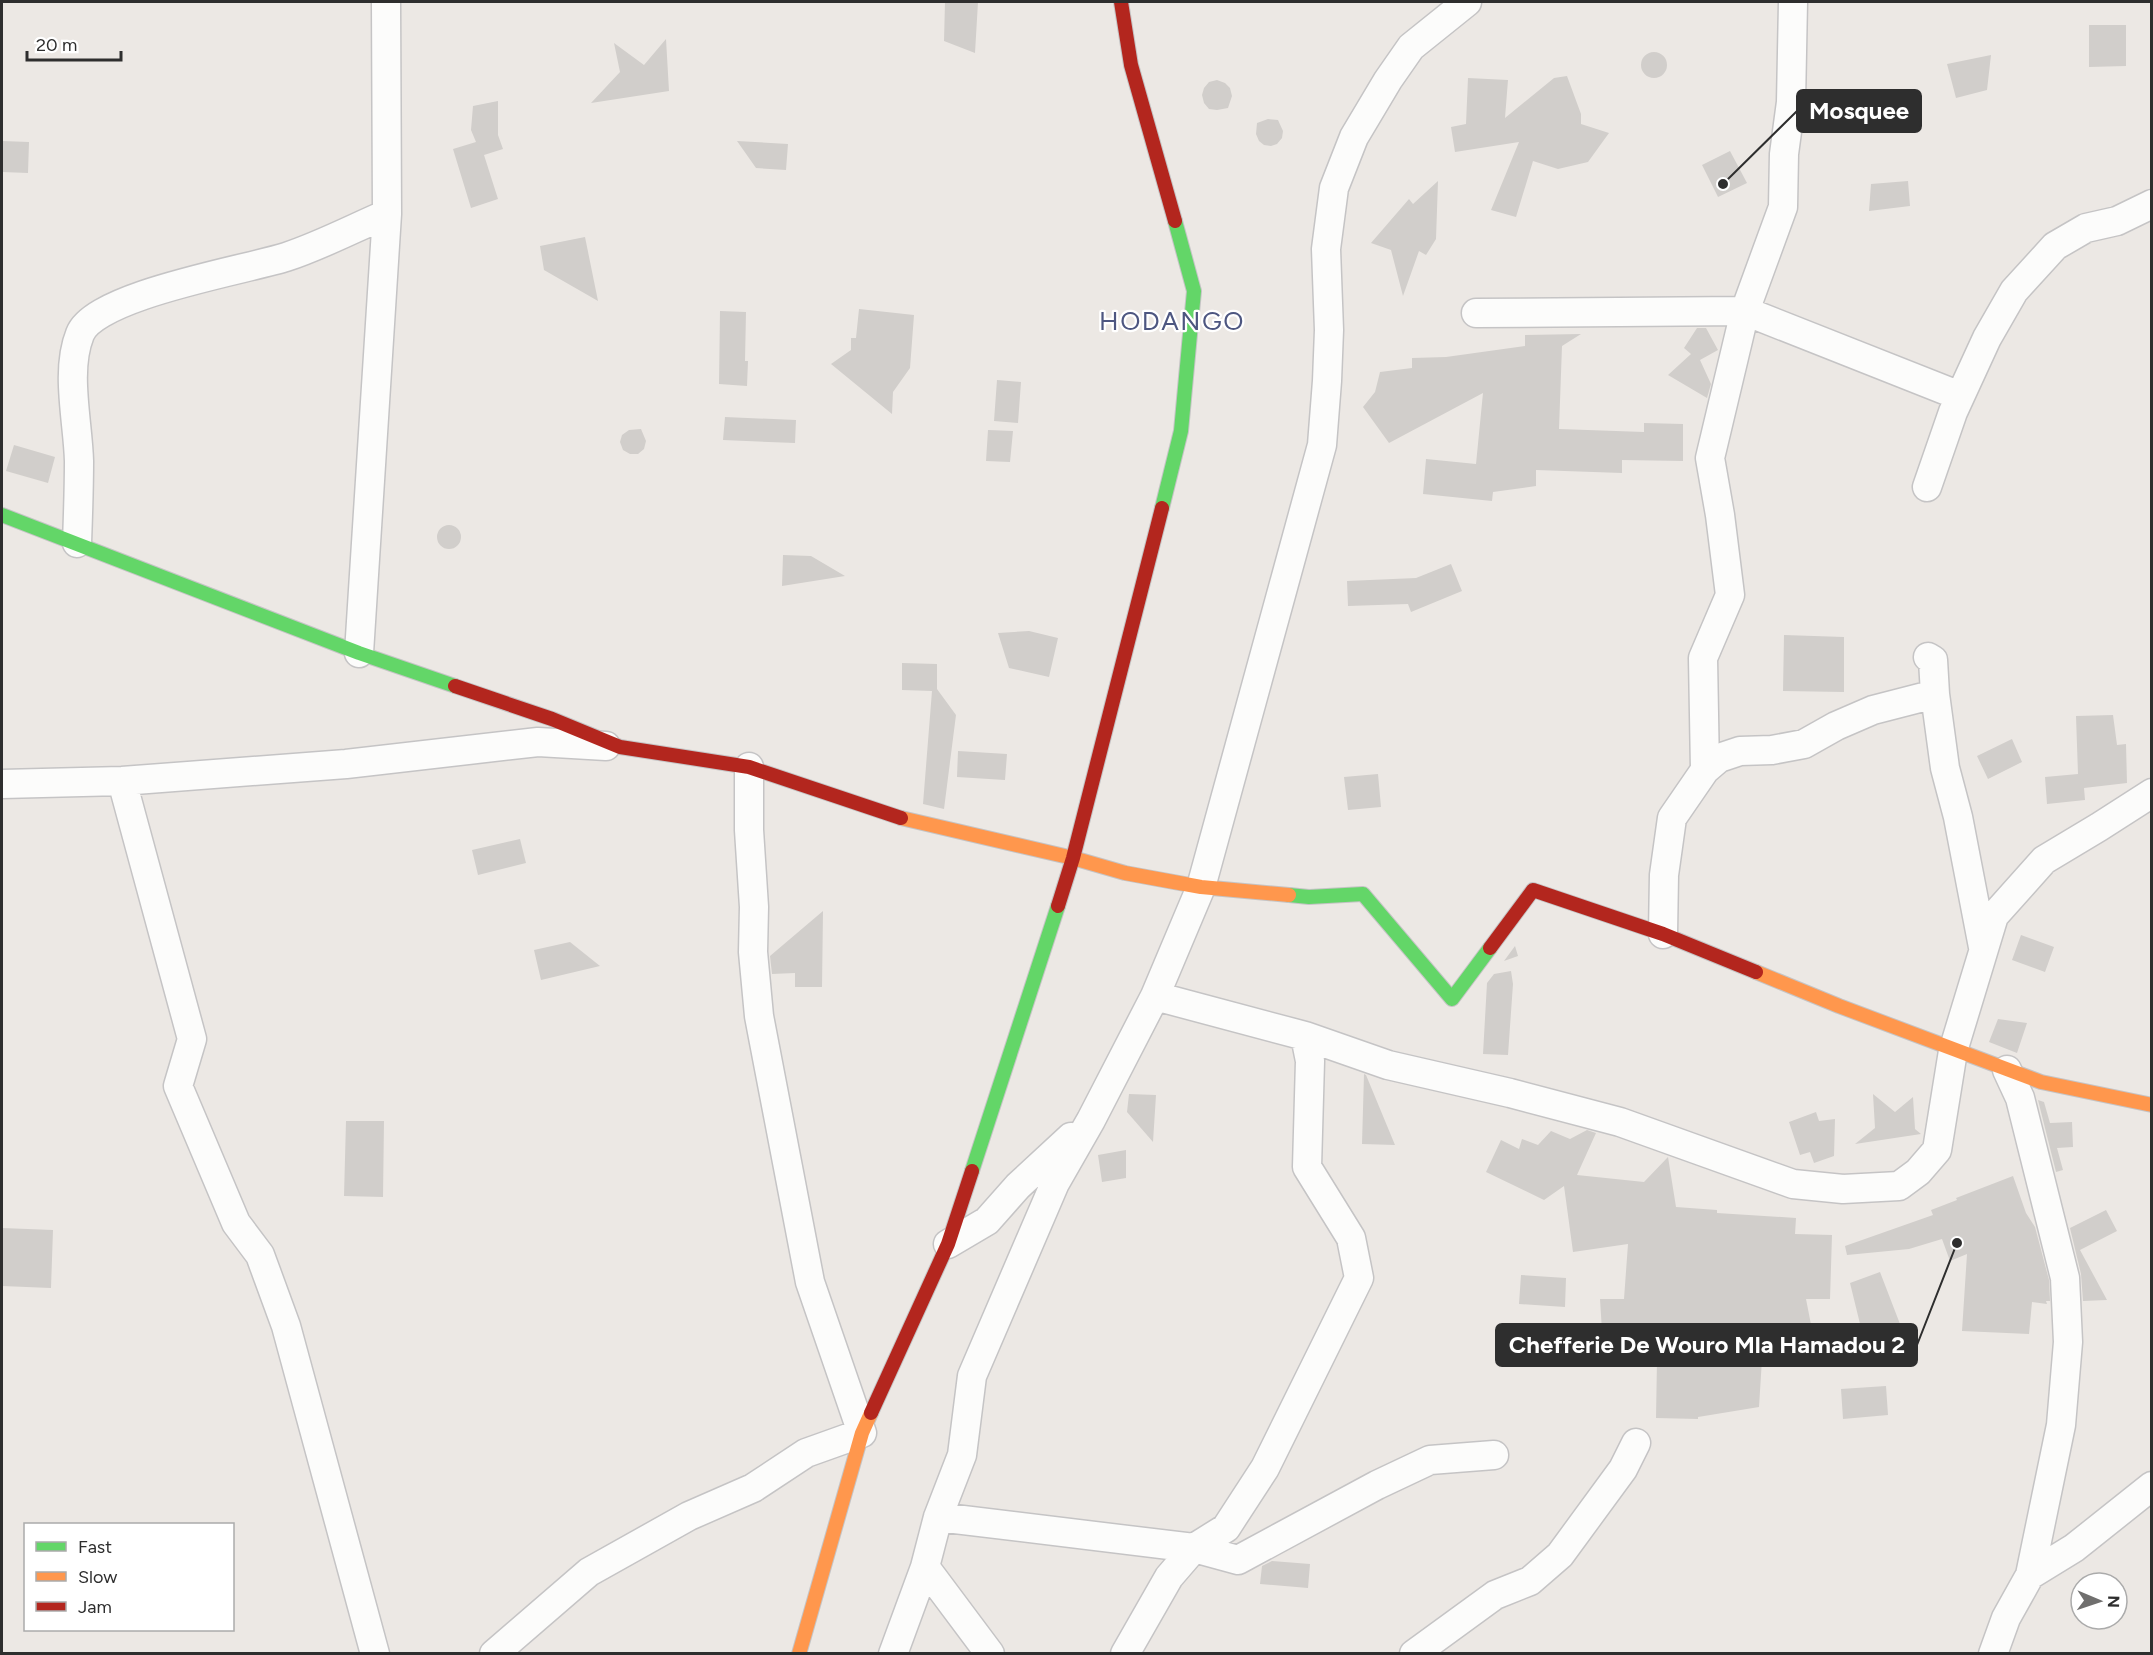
<svg xmlns="http://www.w3.org/2000/svg" width="2153" height="1655" font-family="Figtree,sans-serif">
<style>
.building{fill:#d1cecb}
.lines{fill:none;stroke-linecap:round;stroke-linejoin:round}
.street-casing{stroke:#c5c4c5;stroke-width:31}
.fast-casing{stroke:#c5c4c5;stroke-width:16}
.slow-casing{stroke:#c5c4c5;stroke-width:16}
.jam-casing{stroke:#c5c4c5;stroke-width:16}
.street{stroke:#fcfcfb;stroke-width:28}
.fast{stroke:#63d668;stroke-width:14}
.slow{stroke:#ff974d;stroke-width:14}
.jam{stroke:#b3261e;stroke-width:14}
.labels{text-anchor:middle;stroke-width:4.5;stroke-linejoin:round;paint-order:stroke}
.quarter-label{font-size:26px;letter-spacing:1.5px;fill:#4d5680;stroke:#fff}
.leader{fill:none;stroke:#2e2e2e;stroke-width:2}
.callout-dot{fill:#2e2e2e;stroke:#fff;stroke-width:2}
.callout{fill:#2e2e2e;stroke:#2e2e2e;stroke-width:2}
.callout-label{font-size:24px;text-anchor:middle;font-weight:bold;fill:#fff}
</style>
<rect width="100%" height="100%" fill="#ece8e4"/>
<!-- building -->
<path class="building" d="M945 2H978L975 53 944 41Z
M2089 25H2126V66L2089 67Z
M666 39 669 91 591 103 620 72 614 43 644 65Z
M1641 65a13 13 0 1 1 26 0a13 13 0 1 1-26 0Z
M1991 55 1987 90 1956 98 1947 64Z
M1567 76 1581 114V124L1609 133 1588 162 1558 169 1533 161 1516 217 1491 210 1519 142 1455 152 1451 127 1466 124 1468 78 1508 80 1505 118 1554 78Z
M1217 80 1225 83 1230 88 1232 96 1228 108 1217 110 1209 109 1204 103 1202 95 1204 88 1209 82Z
M498 101V135L503 149 484 155 498 199 471 208 453 149 476 142 471 130 473 106Z
M1268 119 1278 120 1283 131 1282 138 1277 144 1271 146 1264 145 1259 141 1256 134 1257 123Z
M2 141 29 142 28 173 2 172Z
M737 141 788 144 786 170 756 168Z
M1730 151 1747 183 1718 197 1702 165Z
M1438 181 1436 239 1426 255 1419 251 1403 296 1391 250 1371 243 1409 199 1413 204Z
M1908 181 1910 206 1869 211 1871 184Z
M585 237 598 301 544 270 540 246Z
M859 309 914 315 910 368 893 392 892 414 831 364 851 350V338H856Z
M720 311 746 312 745 361H748L747 386 719 384Z
M1697 328H1706L1718 350 1700 360 1711 384 1707 398 1668 375 1691 354 1684 348Z
M1581 334 1562 346 1559 429 1644 432V423L1683 424V461L1622 460V473L1536 470V486L1493 492 1492 501 1423 494 1426 459 1476 464 1483 393 1389 443 1363 407 1375 392 1380 372 1412 368V358L1446 357 1525 346V335Z
M997 380 1021 382 1018 423 994 421Z
M725 417 796 420 795 443 723 440Z
M641 429 646 441 644 449 638 454H630L623 450 620 442 622 435 629 430Z
M988 430 1013 431 1010 462 986 461Z
M14 445 55 457 48 483 6 471Z
M437 537a12 12 0 1 1 24 0a12 12 0 1 1-24 0Z
M783 555 811 556 845 576 782 586Z
M1451 564 1462 591 1411 612 1408 604 1348 606 1347 581 1416 578Z
M1029 631 1058 638 1049 677 1009 668 998 633Z
M1784 635 1844 637V692L1783 691Z
M902 663 937 664V689L956 715 944 809 923 804 932 691 902 690Z
M2113 715 2117 745 2126 744 2127 783 2084 788 2085 800 2047 804 2045 777 2078 774 2076 716Z
M2012 739 2022 762 1988 779 1977 756Z
M958 751 1007 754 1005 780 957 777Z
M1378 774 1381 807 1348 810 1344 777Z
M520 839 526 863 478 875 472 850Z
M823 911 822 987H795V973L772 974 770 956Z
M2021 935 2054 947 2045 972 2012 960Z
M570 942 600 966 541 980 534 950Z
M1515 946 1518 956 1504 961Z
M1511 971 1513 984 1508 1055 1483 1054 1487 983 1494 974Z
M1998 1019 2027 1023 2017 1053 1989 1042Z
M1364 1074 1366 1075 1395 1145 1362 1144Z
M1129 1094 1156 1095 1153 1142 1127 1112Z
M1873 1094 1895 1112 1913 1097 1915 1129 1921 1134 1855 1144 1875 1128Z
M2038 1100 2044 1102 2050 1123 2072 1122 2073 1147 2057 1148 2063 1170 2056 1172Z
M1816 1112 1819 1121 1835 1119 1834 1156 1814 1163 1810 1152 1800 1155 1789 1122Z
M346 1121H384L383 1197 344 1196Z
M1587 1130 1596 1133 1577 1175 1644 1182 1668 1157 1676 1207 1717 1210V1213L1796 1218 1795 1234 1832 1235 1830 1299H1806L1816 1350 1762 1359 1759 1407 1698 1417V1419L1656 1418 1657 1360 1619 1358 1620 1346 1603 1347 1600 1299H1624L1628 1244 1573 1252 1564 1186 1544 1200 1486 1172 1501 1140 1519 1149 1522 1139 1538 1145 1551 1131 1570 1139Z
M1126 1150V1178L1102 1182 1098 1155Z
M2013 1176 2026 1213 2035 1227 2049 1280 2050 1301H2046L2047 1304 2032 1302 2029 1334 1962 1331 1967 1254 1950 1261 1942 1239 1909 1249 1847 1255 1845 1246 1933 1215 1931 1210 1957 1200 1956 1198Z
M2106 1210 2117 1231 2080 1250 2107 1300 2083 1301 2081 1274 2070 1228Z
M2 1228 53 1230 51 1288 2 1286Z
M1880 1272 1900 1324 1862 1332 1850 1283Z
M1521 1275 1566 1278 1565 1307 1519 1304Z
M1886 1386 1888 1415 1843 1419 1841 1389Z
M1272 1561 1310 1564 1308 1588 1260 1584 1262 1566Z"/>
<g class="lines">
<defs>
<path id="street" d="M1476 313 1745 311 1960 396
M1927 487 1953 412 1987 338 2014 291 2055 246 2086 228 2117 221 2152 204
M77 543C78 516 79 488 79 461 78 422 65 371 80 334 95 295 245 270 286 257 320 246 354 228 387 214
M359 653 387 214 386 2
M1928 657 1933 660 1935 694 1945 768 1958 817 1983 947
M1705 770 1703 658 1730 595 1720 515 1710 458 1745 311 1783 207 1784 154 1791 102 1793 2
M122 781 192 1039 178 1086 236 1223 260 1255 286 1326 375 1654
M2 784 122 781 346 764 538 742 606 746
M1663 934 1664 875 1672 818 1705 770 1719 758 1740 751 1772 750 1804 744 1836 726 1873 710 1935 694
M1305 1036 1388 1065 1510 1093 1620 1122 1793 1184 1843 1189 1899 1186 1918 1172 1937 1150 1953 1051 1994 916 2044 860 2099 827 2152 793
M948 1244 987 1221 1018 1186 1071 1137
M938 1517 1194 1548 1238 1560 1377 1485 1430 1460 1494 1455
M2030 1575 2074 1548 2152 1486
M494 1654 589 1572 689 1516 753 1488 806 1453 862 1433 810 1282 759 1016 753 952 754 907 749 830V767
M893 1654 925 1567
M990 1654 925 1567 938 1517 962 1455 972 1376 1055 1183 1091 1120 1155 996 1201 887 1322 445 1327 381 1329 330 1326 249 1334 188 1354 137 1388 80 1411 47 1467 2
M1125 1654 1169 1577 1194 1548 1226 1528 1265 1468 1359 1278 1351 1238 1307 1167 1310 1061 1305 1036 1155 996
M1414 1654 1495 1595 1530 1581 1560 1555 1623 1469 1636 1443
M1993 1654 2006 1618 2030 1575 2061 1425 2068 1342 2065 1278 2020 1098 2007 1070"/>
<path id="fast" d="M1162 508 1181 431 1194 291 1175 221
M2 515 359 653 455 686
M1289 895 1309 897 1363 894 1452 999 1490 948
M972 1171 1058 906"/>
<path id="slow" d="M901 818 1073 858 1125 873 1201 887 1289 895
M1756 972 1839 1006 2041 1082 2152 1105
M799 1654 862 1433 871 1413"/>
<path id="jam" d="M1121 2 1131 65 1175 221
M455 686 552 719 620 747 749 767 901 818
M1058 906 1073 858 1162 508
M1490 948 1533 890 1663 934 1756 972
M871 1413 948 1244 972 1171"/>
</defs>
<!-- street casing -->
<use href="#street" class="street-casing"/>
<!-- fast casing -->
<use href="#fast" class="fast-casing"/>
<!-- slow casing -->
<use href="#slow" class="slow-casing"/>
<!-- jam casing -->
<use href="#jam" class="jam-casing"/>
<!-- street -->
<use href="#street" class="street"/>
<!-- fast -->
<use href="#fast" class="fast"/>
<!-- slow -->
<use href="#slow" class="slow"/>
<!-- jam -->
<use href="#jam" class="jam"/>
</g>
<g class="labels">
<!-- quarter labels -->
<g class="quarter-label">
<text x="1172" y="330">HODANGO</text>
</g>
</g>
<!-- callouts -->
<path class="leader" d="M1723 184L1797 111M1957 1243L1917 1345"/>
<g class="callout-dot">
<circle cx="1723" cy="184" r="6"/>
<circle cx="1957" cy="1243" r="6"/>
</g>
<g class="callout">
<rect x="1797" y="90" width="124" height="42" rx="6"/>
<rect x="1496" y="1324" width="421" height="42" rx="6"/>
</g>
<g class="callout-label">
<text x="1859" y="119">Mosquee</text>
<text x="1707" y="1353">Chefferie De Wouro Mla Hamadou 2</text>
</g>
<!-- border -->
<rect width="2153" height="1655" fill="none" stroke="#2e2e2e" stroke-width="6"/>
<!-- legend -->
<rect x="24" y="1523" width="210" height="108" fill="#ffffff" stroke="#ababab" stroke-width="1.5"/>
<rect x="36" y="1542" width="30" height="9" fill="#63d668" stroke="#ababab" stroke-width="1.5"/>
<text x="78" y="1553" font-size="18" fill="#2e2e2e">Fast</text>
<rect x="36" y="1572" width="30" height="9" fill="#ff974d" stroke="#ababab" stroke-width="1.5"/>
<text x="78" y="1583" font-size="18" fill="#2e2e2e">Slow</text>
<rect x="36" y="1602" width="30" height="9" fill="#b3261e" stroke="#ababab" stroke-width="1.5"/>
<text x="78" y="1613" font-size="18" fill="#2e2e2e">Jam</text>
<!-- north arrow -->
<g transform="translate(2099 1601) rotate(92)"><circle r="28" fill="#ffffff" stroke="#ababab" stroke-width="1.5"/>
<path d="M0-4.5L10 22L0 15L-10 22Z" fill="#706f6e"/>
<text y="-9" font-size="16" font-weight="bold" text-anchor="middle" fill="#2e2e2e">N</text>
</g>
<!-- scale -->
<path d="M27 51v9h94v-9" fill="none" stroke="#2e2e2e" stroke-width="3"/>
<text x="36" y="51" font-size="18" fill="#2e2e2e" stroke="#ffffff" stroke-width="4.5" paint-order="stroke">20 m</text>
</svg>
